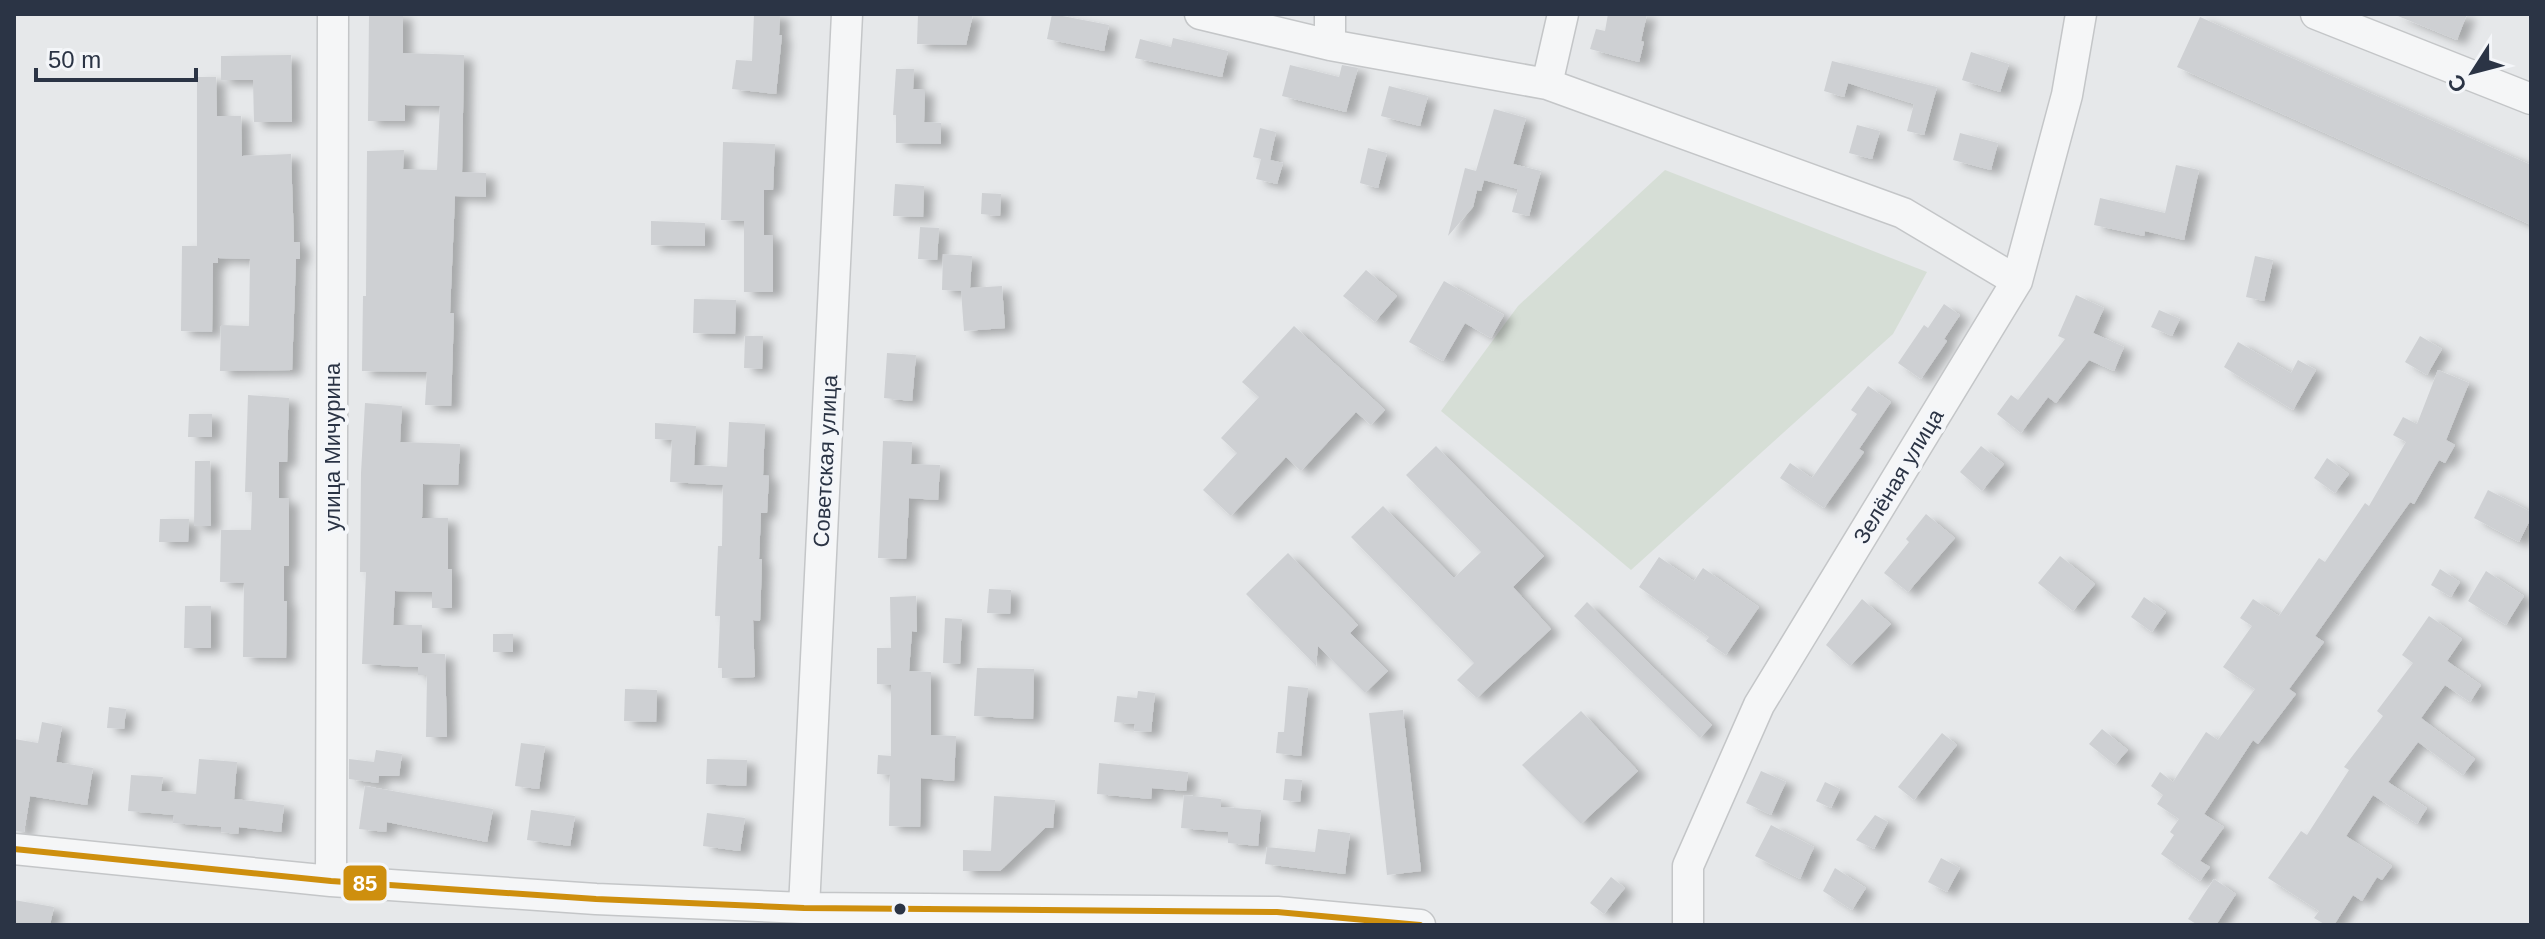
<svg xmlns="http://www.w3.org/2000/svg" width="2545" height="939" font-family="Arial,sans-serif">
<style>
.green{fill:#d6ded6}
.building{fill:#ced0d3;filter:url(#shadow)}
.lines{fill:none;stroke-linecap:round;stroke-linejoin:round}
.minor-casing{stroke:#c4c6c8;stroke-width:33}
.minor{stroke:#f5f6f7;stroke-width:30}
.bus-1-casing{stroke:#f4f6f9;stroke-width:12}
.bus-1{stroke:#ce8f0e;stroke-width:6}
.bus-dot{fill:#2b3445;stroke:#f4f6f9;stroke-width:3}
.labels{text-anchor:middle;stroke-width:8;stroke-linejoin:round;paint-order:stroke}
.street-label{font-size:22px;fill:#2b3445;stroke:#f4f6f9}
.line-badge{stroke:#f4f6f9;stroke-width:3}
.badge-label{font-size:22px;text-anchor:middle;font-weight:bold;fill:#fff}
</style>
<defs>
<filter id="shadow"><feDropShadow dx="9" dy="5" stdDeviation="4" flood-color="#0004"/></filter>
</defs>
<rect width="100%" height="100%" fill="#e6e8ea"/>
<!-- green -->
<path class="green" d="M1665 170 1927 272 1893 334 1631 570 1441 411 1518 306Z"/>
<!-- building -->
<path class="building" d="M369 14H403V53L464 55 462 172 486 173V197L455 196 450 313H454L451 406 425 405 427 372 362 371 363 296H366L367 151 404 150 403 169 437 170 440 106 405 105V121H368Z
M754 14H780L779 35H782L776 94 732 89 736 60 752 61Z
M918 14H973L966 45 917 44Z
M1052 14 1109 25 1104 51 1047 39Z
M1608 14H1647L1641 41 1644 42 1639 62 1590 49 1596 29 1605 31Z
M2393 14H2467L2457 40Z
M2200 17 2531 165V225L2177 67Z
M1173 38 1228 51 1222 77 1135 58 1140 39 1171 47Z
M1971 52 2009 64 2000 92 1962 80Z
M291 55 292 122H254L253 80H221V56Z
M1832 61 1937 87 1924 135 1907 131 1914 104 1848 83 1844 97 1824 91Z
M1290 65 1339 77 1342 65 1358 68 1346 112 1282 96Z
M896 69H914L913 89H925L924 122 941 123V144L896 143V115H893Z
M197 77H216L217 116H241L242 156 291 154 294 242H300V259H296L292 370 220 371 221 325 249 326 250 259 218 258V263H213L212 332 181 331 182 246H197Z
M1389 86 1428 96 1420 126 1381 116Z
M1494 109 1526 118 1513 164 1541 171 1529 216 1512 212 1518 189 1484 180 1481 191 1477 190 1473 207 1448 236 1465 168 1476 171Z
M1857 125 1880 131 1872 159 1849 153Z
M1260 128 1276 132 1270 160 1283 163 1277 184 1256 179 1261 159 1253 157Z
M1960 133 1998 143 1991 170 1953 160Z
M723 142 775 144 773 190H764V235H773V292H744V221L721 220Z
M1368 148 1387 153 1378 188 1360 183Z
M2176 165 2199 170 2184 240 2145 231 2144 236 2094 225 2100 198 2165 213Z
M895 184 924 186 923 217 893 216Z
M982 193 1001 194 1000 216 981 214Z
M651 221 705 223V246L651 245Z
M920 227 939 228 937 260 918 259Z
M943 254 972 256 970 288 1002 286 1005 328 964 331 961 291 942 290Z
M2255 256 2273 260 2264 301 2246 297Z
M1366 270 1397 296 1375 322 1343 296Z
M1444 281 1504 315 1491 338 1465 323 1443 361 1409 342Z
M2076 295 2104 308 2093 333 2124 347 2114 371 2089 360 2056 403 2048 397 2021 433 1997 414 2011 395 2018 400 2065 339 2058 336Z
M694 299 736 300 735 334 693 333Z
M1944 304 1960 315 1944 339 1947 341 1921 379 1898 363 1924 325 1928 328Z
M2159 310 2180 319 2172 336 2151 327Z
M1294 326 1385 410 1371 425 1356 412 1301 471 1286 457 1231 516 1203 490 1237 453 1221 438 1259 397 1242 382Z
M745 336H763L762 369 744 368Z
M2420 336 2442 349 2427 375 2405 362Z
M2238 342 2291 373 2298 360 2316 370 2293 410 2224 367Z
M887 353 916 355 912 401 884 398Z
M2438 370 2469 383 2446 440 2455 445 2445 463 2439 460 2414 504 2410 502 2315 636 2324 642 2289 689 2296 694 2258 744 2253 740 2204 814 2224 827 2200 861 2210 867 2200 881 2161 854 2174 835 2170 832 2179 819 2157 804 2163 795 2151 786 2160 772 2173 782 2206 732 2218 740 2255 689 2223 667 2252 626 2240 618 2253 599 2279 616 2319 558 2325 562 2365 503 2369 506 2406 442 2393 435 2403 417 2417 424Z
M1868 386 1891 402 1859 449 1864 452 1824 508 1780 478 1790 463 1812 478 1857 414 1851 410Z
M248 395 289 398 287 462H279V498L289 499V566H284V601H287L286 658 243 657 244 583 220 582 221 530H251L252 492H245Z
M365 403 402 406 400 442 460 444 458 485 423 484 422 518H448V569H452V608H432V592L395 591 393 625H422V653L445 654 447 737H426L427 675H418V667L362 664 366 572H360L361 473Z
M189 414H212V437H188Z
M729 422 765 424 763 475 769 476 767 513H761L759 559H762L760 621 753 620 755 677 722 678V668H718L720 616H715L718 546H722L723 485 670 482 672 440 655 439V423L696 426 694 465 727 467Z
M883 441 912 442 911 464 940 465 938 500 909 498 906 559 878 558Z
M1436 446 1544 556 1513 587 1551 629 1477 698 1457 680 1474 663 1351 537 1383 506 1454 578 1481 552 1406 475Z
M1981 446 2004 464 1982 491 1960 472Z
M2327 458 2349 474 2335 493 2314 478Z
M195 461H210L211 526H194Z
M2488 490 2531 512V518L2519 542 2474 518Z
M1926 514 1955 538 1908 592 1884 573 1909 542 1906 539Z
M160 519H189L188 542H159Z
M1288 553 1358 625 1350 633 1388 671 1365 693 1318 646 1316 666 1246 594Z
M2060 556 2095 584 2073 611 2038 583Z
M1659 557 1694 581 1703 568 1759 607 1726 655 1706 641 1709 637 1639 587Z
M2440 569 2460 582 2451 597 2431 585Z
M2486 571 2524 596 2506 625 2468 601Z
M989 589 1011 590 1010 614 987 613Z
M916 596 917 632 912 631 909 671 931 672V735L956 736 954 781 921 778 920 827 889 826 890 775 877 774 878 755 891 756V685L877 684V648H891L890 597Z
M2144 597 2166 612 2152 632 2131 617Z
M1862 599 1891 624 1850 666 1826 645Z
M1587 602 1712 725 1700 738 1574 616Z
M185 606H211V648H184Z
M2429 616 2462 639 2447 661 2481 685 2470 702 2445 685 2421 718 2475 759 2463 775 2418 742 2388 782 2427 808 2417 824 2373 795 2346 836 2392 866 2382 880 2377 877 2362 901 2353 895 2334 925H2326L2314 918 2319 911 2268 878 2301 831 2307 835 2349 770 2344 767 2383 716 2377 711 2413 663 2402 655Z
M945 618 962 619 960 664 943 663Z
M493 634H513V652H493Z
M977 668 1034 669 1033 719 974 716Z
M1288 686 1308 688 1301 756 1276 753 1278 732H1284Z
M625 689 657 690 656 722 624 721Z
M1138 691 1155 693 1151 732 1134 731 1135 724 1114 722 1117 696 1137 698Z
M109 707 126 709 124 729 107 728Z
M1403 710 1421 871 1387 875 1369 713Z
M1581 711 1638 771 1581 824 1522 765Z
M42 722 62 726 56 762 93 768 87 805 30 796 24 832 14 831V739L38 743Z
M2102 729 2128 750 2115 765 2089 744Z
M1942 733 1957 745 1914 800 1898 787Z
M521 743 545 746 539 789 515 786Z
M376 750 402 754 399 776H379L378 783 349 779V759L374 762Z
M199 759 237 762 234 799 284 805 281 832 239 827 238 834 221 832V827L173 823 174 815 128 811 131 775 163 777 161 791 196 794Z
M707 759 747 760 746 786 706 784Z
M1099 763 1188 772 1186 791 1152 788 1151 799 1097 794Z
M1761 771 1786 782 1771 815 1746 803Z
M1285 779 1302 780 1300 802 1283 800Z
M1825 782 1840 789 1831 808 1816 801Z
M365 786 493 809 487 842 387 822 386 832 359 829Z
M1184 795 1221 799V807L1261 810 1258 846 1228 843V832L1181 828Z
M994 796 1055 800 1053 828H1045L1000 871H963V850L991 851Z
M531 810 575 816 570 846 527 840Z
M707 813 745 818 740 851 703 846Z
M1875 815 1888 822 1874 849 1856 840Z
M1771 825 1814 847 1800 879 1755 856Z
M1318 829 1350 833 1345 874 1265 864 1267 847 1315 852Z
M1941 858 1960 868 1947 892 1928 882Z
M1835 868 1866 888 1852 910 1823 891Z
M1611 877 1625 888 1604 914 1590 903Z
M2214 879 2236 894 2216 925H2198L2188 919Z
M14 900 54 907 50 925H14Z"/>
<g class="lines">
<defs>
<path id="minor" d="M1200 14 1330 45 1547 84 1903 213 2017 281
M2316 14 2531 99
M1330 45V14
M1547 84 1563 14
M14 849 331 881 596 899 804 908 1277 912 1420 925
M331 881 333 14
M804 908 847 14
M1688 925V866L1759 705 2017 281 2067 95 2081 14"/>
</defs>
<!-- minor casing -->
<use href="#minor" class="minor-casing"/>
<!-- minor -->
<use href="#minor" class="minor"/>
<defs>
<path id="bus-1" d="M14 849 331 881 596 899 804 908 1277 912 1420 925"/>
</defs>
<!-- bus-1 casing -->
<use href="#bus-1" class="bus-1-casing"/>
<!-- bus-1 -->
<use href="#bus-1" class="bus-1"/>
</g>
<!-- markers -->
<circle class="bus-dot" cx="900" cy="909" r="7"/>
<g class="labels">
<!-- street labels -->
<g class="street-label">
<text transform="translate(332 447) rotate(-90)" y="8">улица Мичурина</text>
<text transform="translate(825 461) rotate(-87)" y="8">Советская улица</text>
<text transform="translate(1898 476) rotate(-59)" y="8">Зелёная улица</text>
</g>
</g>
<rect class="line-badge" x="342" y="864" width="46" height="38" rx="8" fill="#ce8f0e"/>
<g class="badge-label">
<text x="365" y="891">85</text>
</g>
<!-- border -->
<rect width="2545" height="939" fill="none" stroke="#2b3445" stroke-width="32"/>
<!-- north arrow -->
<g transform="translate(2473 72) rotate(234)" stroke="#f4f6f9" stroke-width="6" paint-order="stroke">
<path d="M0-6L14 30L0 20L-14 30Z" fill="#2b3445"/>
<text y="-12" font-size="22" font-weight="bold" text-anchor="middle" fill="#2b3445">С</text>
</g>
<!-- scale -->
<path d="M36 68v12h160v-12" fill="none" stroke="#2b3445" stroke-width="4"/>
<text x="48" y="68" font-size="24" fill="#2b3445" stroke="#f4f6f9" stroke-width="6" paint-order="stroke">50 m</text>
</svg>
